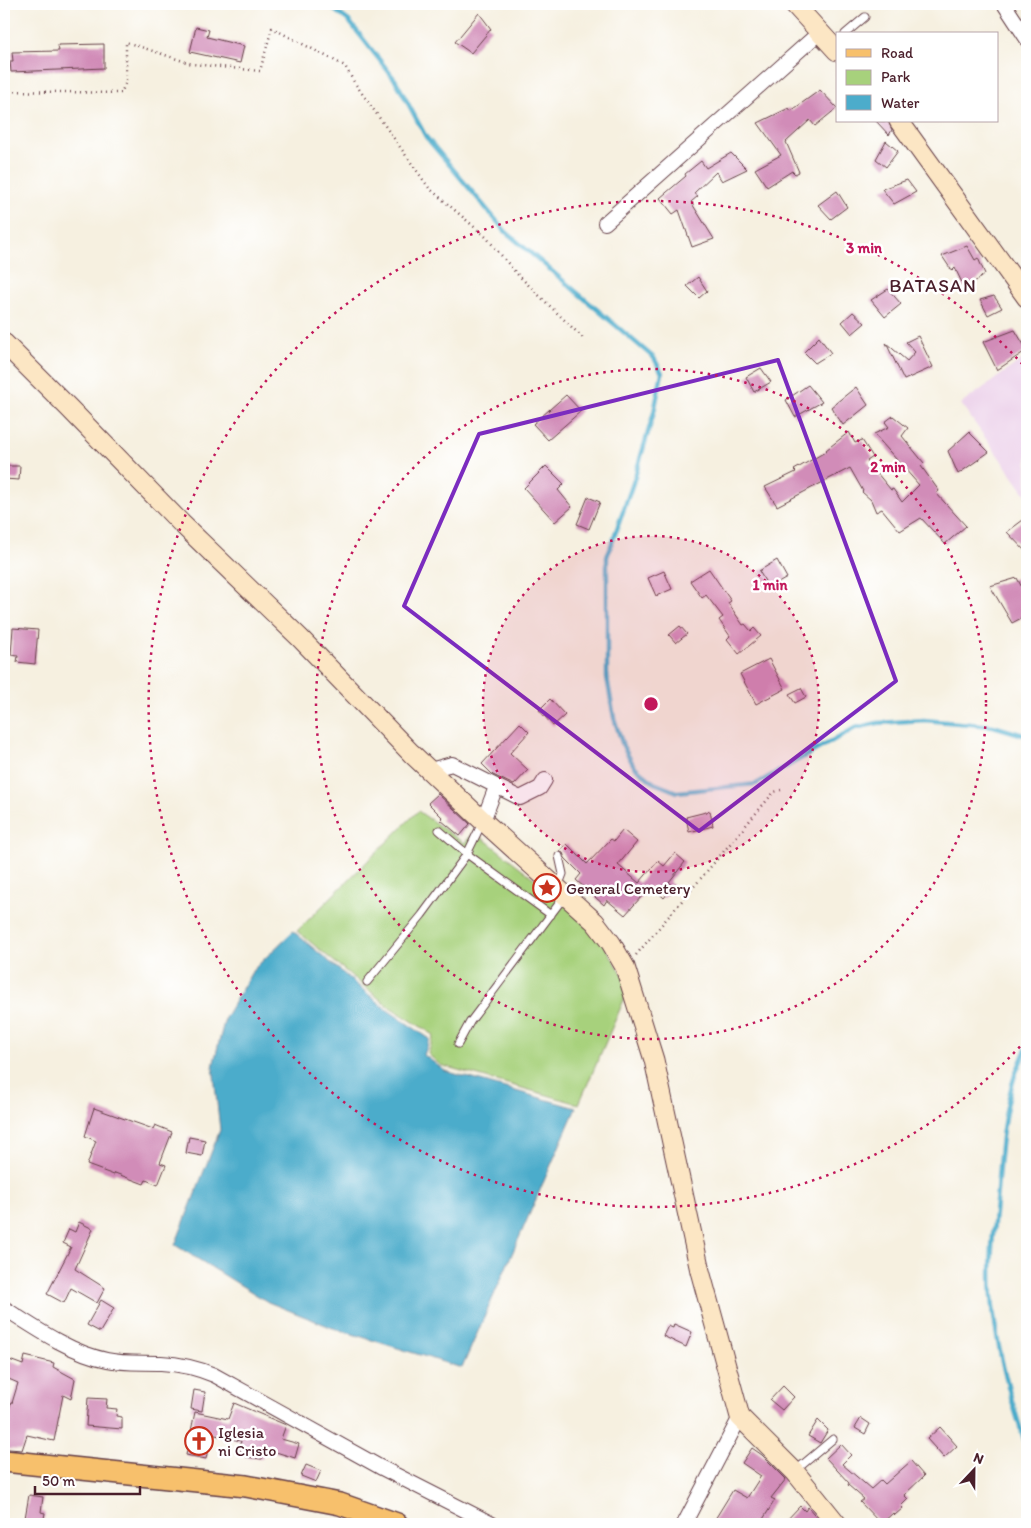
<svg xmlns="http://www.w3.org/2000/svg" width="1031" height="1528" font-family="Itim,sans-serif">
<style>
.built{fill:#ecd1ea}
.green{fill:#a7d17c;stroke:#787854}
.water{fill:#4caccb;stroke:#4b667b}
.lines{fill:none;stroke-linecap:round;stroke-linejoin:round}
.stream{stroke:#4caccb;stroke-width:4.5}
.building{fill:#d18cb8}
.lane-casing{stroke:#643e46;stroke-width:9}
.street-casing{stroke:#643e46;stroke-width:16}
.secondary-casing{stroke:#643e46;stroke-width:21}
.primary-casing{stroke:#643e46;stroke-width:24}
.path{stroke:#643e46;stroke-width:2.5;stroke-dasharray:1 4;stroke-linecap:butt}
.lane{stroke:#fff;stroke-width:7}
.street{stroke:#fff;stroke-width:14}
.secondary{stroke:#fce6c4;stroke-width:19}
.primary{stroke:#f7c06c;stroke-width:21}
.marked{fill:none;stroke:#7b2cbf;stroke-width:4;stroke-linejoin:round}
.ring{fill:none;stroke:#c2185b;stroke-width:2.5;stroke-dasharray:2.5 5}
.labels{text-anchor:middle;stroke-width:5;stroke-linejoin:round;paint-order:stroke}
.poi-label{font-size:16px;fill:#4a1f2b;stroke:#fff;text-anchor:start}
.quarter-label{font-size:19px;letter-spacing:1px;fill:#4a1f2b;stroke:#fff}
.centre{fill:#c2185b;stroke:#fff;stroke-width:2.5}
.ring-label{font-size:15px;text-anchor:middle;font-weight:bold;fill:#c2185b;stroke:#fff;stroke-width:5;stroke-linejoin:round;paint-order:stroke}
</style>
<rect width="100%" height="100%" fill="#fff"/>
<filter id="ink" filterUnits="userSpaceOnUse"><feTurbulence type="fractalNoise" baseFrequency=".02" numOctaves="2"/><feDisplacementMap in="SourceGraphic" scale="10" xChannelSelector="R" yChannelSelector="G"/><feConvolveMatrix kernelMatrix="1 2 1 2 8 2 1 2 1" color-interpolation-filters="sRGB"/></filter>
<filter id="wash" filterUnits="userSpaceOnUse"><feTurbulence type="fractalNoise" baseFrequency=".0096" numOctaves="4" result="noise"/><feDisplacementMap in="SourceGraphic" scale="20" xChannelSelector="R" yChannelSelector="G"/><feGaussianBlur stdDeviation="1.12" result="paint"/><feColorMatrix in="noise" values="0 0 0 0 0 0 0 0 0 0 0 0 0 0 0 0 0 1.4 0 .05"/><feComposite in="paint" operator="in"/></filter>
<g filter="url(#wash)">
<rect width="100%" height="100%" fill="#f6f0e0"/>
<!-- built -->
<path class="built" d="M1027 356V496L961 404Z"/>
<!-- green -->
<path class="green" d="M418 811 464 843 475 832 572 908 596 932 630 986 579 1104 440 1065 428 1054 434 1035 388 1006 297 931Z"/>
<!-- water -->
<path class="water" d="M293 931 386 1009 430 1039 424 1055 445 1071 576 1108 462 1368 333 1328 268 1302 175 1245 220 1130 213 1066 225 1018 253 970Z"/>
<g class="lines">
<!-- stream -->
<path class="stream" d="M326 4 349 21 396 81 426 137 506 232 654 358 662 373 654 412 633 483 607 557V677L614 718 623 746 634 766 654 783 677 792 756 784 855 728 878 723 924 720 993 726 1027 736
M1027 1047C1023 1056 1019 1066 1015 1075 1003 1112 1000 1152 997 1191 994 1226 989 1262 992 1297 996 1349 1010 1399 1027 1448"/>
</g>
<g id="blocks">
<!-- building -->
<path class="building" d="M479 13 491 29 471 53 455 42Z
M196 27 209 30 207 37 244 46 240 63 190 52Z
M104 44V68L11 72 10 61H13L12 52 59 51 58 45Z
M820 90 837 108 815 126 810 120 786 142 799 172 795 174 792 171 767 187 755 169 781 155 758 123 789 108 791 111Z
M876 121H888L892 130 889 135Z
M886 141 898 151 886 167 876 159Z
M731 153 747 169 722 181 716 172 694 193 698 196 691 202 714 239 692 247 679 210 673 214 660 198 686 176 685 174 701 161 706 168Z
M907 180 916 192 894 204 882 189Z
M837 191 847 207 831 219 818 205Z
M967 246 975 260 978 258 985 274 965 289 955 268 952 271 942 256Z
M698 277 707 291 699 298 687 286Z
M888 289 901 304 885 317 871 300Z
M994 296 1002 308 988 315 980 300Z
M853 312 865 323 852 334 842 322Z
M1015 330 1027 350 997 370 983 342Z
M918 336 933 367 904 380 886 343 907 361 915 352 906 342Z
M819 337 831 353 815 363 804 352Z
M761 368 771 382 754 392 746 377Z
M808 385 822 402 795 417 786 400Z
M856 387 868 405 843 425 831 407Z
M566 395 581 411 548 440 533 424Z
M893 416 908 428 902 436 924 463 921 466 939 491 936 493 966 526 945 544 921 518 900 531 882 509 876 512 871 500 862 492 863 491 850 468 777 506 765 487 796 472 794 470 827 451 826 450 849 432 855 443 862 440 873 457 867 461 891 490 893 489 902 502 919 485 874 434 889 427 885 422Z
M969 432 989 452 958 474 948 451Z
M4 466H20L19 480 4 479Z
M546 466 564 484 558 490 572 507 555 522 524 488Z
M588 497 600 502 589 529 577 524Z
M1027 517V553L1007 532Z
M777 560 787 578 769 588 759 571Z
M709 569 731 601 728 603 743 625 745 624 751 631 754 628 761 636 739 654 727 639 730 636 719 620 723 617 706 595 702 598 690 581Z
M664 571 672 589 656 596 648 578Z
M1017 578 1027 597V615L1012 623 990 586Z
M680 626 687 634 676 643 669 635Z
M13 628 38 630 35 664 17 662 18 656 11 655Z
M769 659 785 689 756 704 740 674Z
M801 688 806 697 795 703 789 694Z
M550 699 565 715 553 726 539 710Z
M520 723 529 732 510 753 528 770 514 785 493 775 482 764Z
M438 794 470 824 460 836 441 820 443 818 428 803Z
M710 811 713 826 689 832 686 817Z
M623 830 637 842 618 865 639 883 658 861 664 866 675 853 685 862 669 882 674 886 664 898 651 886 625 915 607 900 604 905 576 880 581 874 565 858 563 853 559 851 567 844 587 864 611 839 614 841Z
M94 1108 153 1129 155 1125 172 1132 160 1163 166 1165 158 1185 146 1180 144 1184 115 1173 114 1175 87 1165 96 1141 85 1136Z
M189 1137 205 1140 202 1156 186 1153Z
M79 1222 93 1229 75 1269 105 1288 97 1303 71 1288 64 1303 47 1294 71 1247 63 1243 69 1229 75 1232Z
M101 1300 114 1308 100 1332 87 1325Z
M674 1324 692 1332 686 1347 663 1336 668 1326 673 1328Z
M25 1356 54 1363 53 1367 75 1379 71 1399 63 1395 54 1441 27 1435 22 1450 9 1449 4 1447V1423L11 1403H12L18 1383 4 1377V1358L23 1365Z
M783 1386 794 1397 782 1410 770 1400Z
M194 1390 205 1392 202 1411 191 1409Z
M88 1398 107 1399 106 1408 117 1409 116 1416 122 1417V1429L86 1426Z
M234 1403 286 1425 281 1439 299 1444 295 1458 263 1448 262 1459 246 1457V1452L239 1451 241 1441 211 1434 206 1459 186 1455 195 1412 228 1419Z
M861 1418 870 1424 865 1434 855 1428Z
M818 1420 828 1430 820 1443 808 1436Z
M940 1427 957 1446 944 1458 927 1439Z
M841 1444 851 1455 842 1464 871 1489 881 1480 885 1484 911 1461 924 1476 904 1495 908 1499 901 1506 903 1508 895 1515 893 1513 881 1524 860 1502 864 1499 848 1485 849 1483 826 1458Z
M752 1448 762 1455 786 1479 771 1498 775 1500 760 1524H712L733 1490 747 1498 761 1476 742 1463Z
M306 1465 321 1471 316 1482 301 1476Z
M29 1495 43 1497 41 1512 45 1513 43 1524H24Z
M800 1506 805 1511 808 1507 819 1520 816 1524H783Z"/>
</g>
</g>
<g filter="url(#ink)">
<use href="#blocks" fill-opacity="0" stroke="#643e46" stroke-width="1"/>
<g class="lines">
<defs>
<path id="lane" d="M845 34 865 17
M439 830 467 854 551 915
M558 887 563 874 559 856
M367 982 422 915 467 854 483 821
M458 1044 470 1022 564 897
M795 1471 833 1439"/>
<path id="street" d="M1004 4 1027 39
M605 223 820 32
M430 770 452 764 520 798 540 788 545 780
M483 821 496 787
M4 1308C35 1328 71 1353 107 1360 125 1364 143 1362 161 1363 180 1364 197 1368 214 1375L380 1467 492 1524
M684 1524 740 1417"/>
<path id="secondary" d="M794 4 837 51
M899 121 1027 298
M4 343 69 408 181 523 300 638 411 753 483 821 595 922 611 943 625 967 654 1060 700 1271 740 1417 795 1472 837 1524"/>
<path id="primary" d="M4 1461 246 1486 340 1504 397 1524"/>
</defs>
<!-- lane casing -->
<use href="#lane" class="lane-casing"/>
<!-- street casing -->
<use href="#street" class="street-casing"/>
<!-- secondary casing -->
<use href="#secondary" class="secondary-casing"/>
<!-- primary casing -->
<use href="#primary" class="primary-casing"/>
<!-- path -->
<path class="path" d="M4 106 5 91 121 93 126 82V42L192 64 260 71 272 28 345 66 354 82 429 188 486 237 516 273 585 340
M636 955 774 792 781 790"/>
<!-- lane -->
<use href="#lane" class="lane"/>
<!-- street -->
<use href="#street" class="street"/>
<!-- secondary -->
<use href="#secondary" class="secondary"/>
<!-- primary -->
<use href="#primary" class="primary"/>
</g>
</g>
<!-- marked area -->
<path class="marked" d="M778 360 896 681 699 831 404 606 479 434Z"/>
<!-- distance rings -->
<circle cx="651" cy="704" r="168" fill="#c2185b" fill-opacity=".12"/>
<g class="ring">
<circle cx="651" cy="704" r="168"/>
<circle cx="651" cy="704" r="335"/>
<path d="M1025 1041A503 503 0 1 1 1025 367"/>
</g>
<!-- icons -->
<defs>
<symbol id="sight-ring" viewBox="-11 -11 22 22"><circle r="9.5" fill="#fff" stroke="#c8321e" stroke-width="1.5"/><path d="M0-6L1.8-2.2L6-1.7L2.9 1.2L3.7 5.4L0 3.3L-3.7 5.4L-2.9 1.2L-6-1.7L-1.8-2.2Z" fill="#c8321e"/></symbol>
<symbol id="church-ring" viewBox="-11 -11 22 22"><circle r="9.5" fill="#fff" stroke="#c8321e" stroke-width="1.5"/><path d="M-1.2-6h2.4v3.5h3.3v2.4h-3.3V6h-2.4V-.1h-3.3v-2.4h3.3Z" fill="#c8321e"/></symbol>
</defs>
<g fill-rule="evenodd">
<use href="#sight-ring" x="531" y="872" width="32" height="32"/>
<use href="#church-ring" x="183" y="1425" width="32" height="32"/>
</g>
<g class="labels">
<!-- poi labels -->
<g class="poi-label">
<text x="566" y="894">General Cemetery</text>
<text x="218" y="1438">Iglesia<tspan x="218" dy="18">ni Cristo</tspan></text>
</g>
<!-- quarter labels -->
<g class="quarter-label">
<text x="933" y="292">BATASAN</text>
</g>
</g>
<circle cx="651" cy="704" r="8" class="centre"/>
<g class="ring-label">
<text x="864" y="253">3 min</text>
<text x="888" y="472">2 min</text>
<text x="770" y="590">1 min</text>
</g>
<!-- margin -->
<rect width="1031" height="1528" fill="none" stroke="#fff" stroke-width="20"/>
<!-- legend -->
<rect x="836" y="32" width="162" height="90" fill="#ffffff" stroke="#b7a5aa"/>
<rect x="846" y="49" width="25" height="8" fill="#f7c06c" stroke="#b7a5aa"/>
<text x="881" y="58" font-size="15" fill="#4a1f2b">Road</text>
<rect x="846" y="70" width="25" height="15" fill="#a7d17c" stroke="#b7a5aa"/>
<text x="881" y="82" font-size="15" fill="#4a1f2b">Park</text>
<rect x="846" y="95" width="25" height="15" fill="#4caccb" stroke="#b7a5aa"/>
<text x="881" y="108" font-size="15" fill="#4a1f2b">Water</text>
<!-- north arrow -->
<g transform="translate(974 1470) rotate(22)" stroke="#ffffff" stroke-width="4" paint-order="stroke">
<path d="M0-4L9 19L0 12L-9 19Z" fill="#4a1f2b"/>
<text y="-8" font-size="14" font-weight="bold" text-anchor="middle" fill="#4a1f2b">N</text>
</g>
<!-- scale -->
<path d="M35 1486v8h105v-8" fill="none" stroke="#4a1f2b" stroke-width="2.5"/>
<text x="42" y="1486" font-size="15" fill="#4a1f2b" stroke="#ffffff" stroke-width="4" paint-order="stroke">50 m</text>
</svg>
